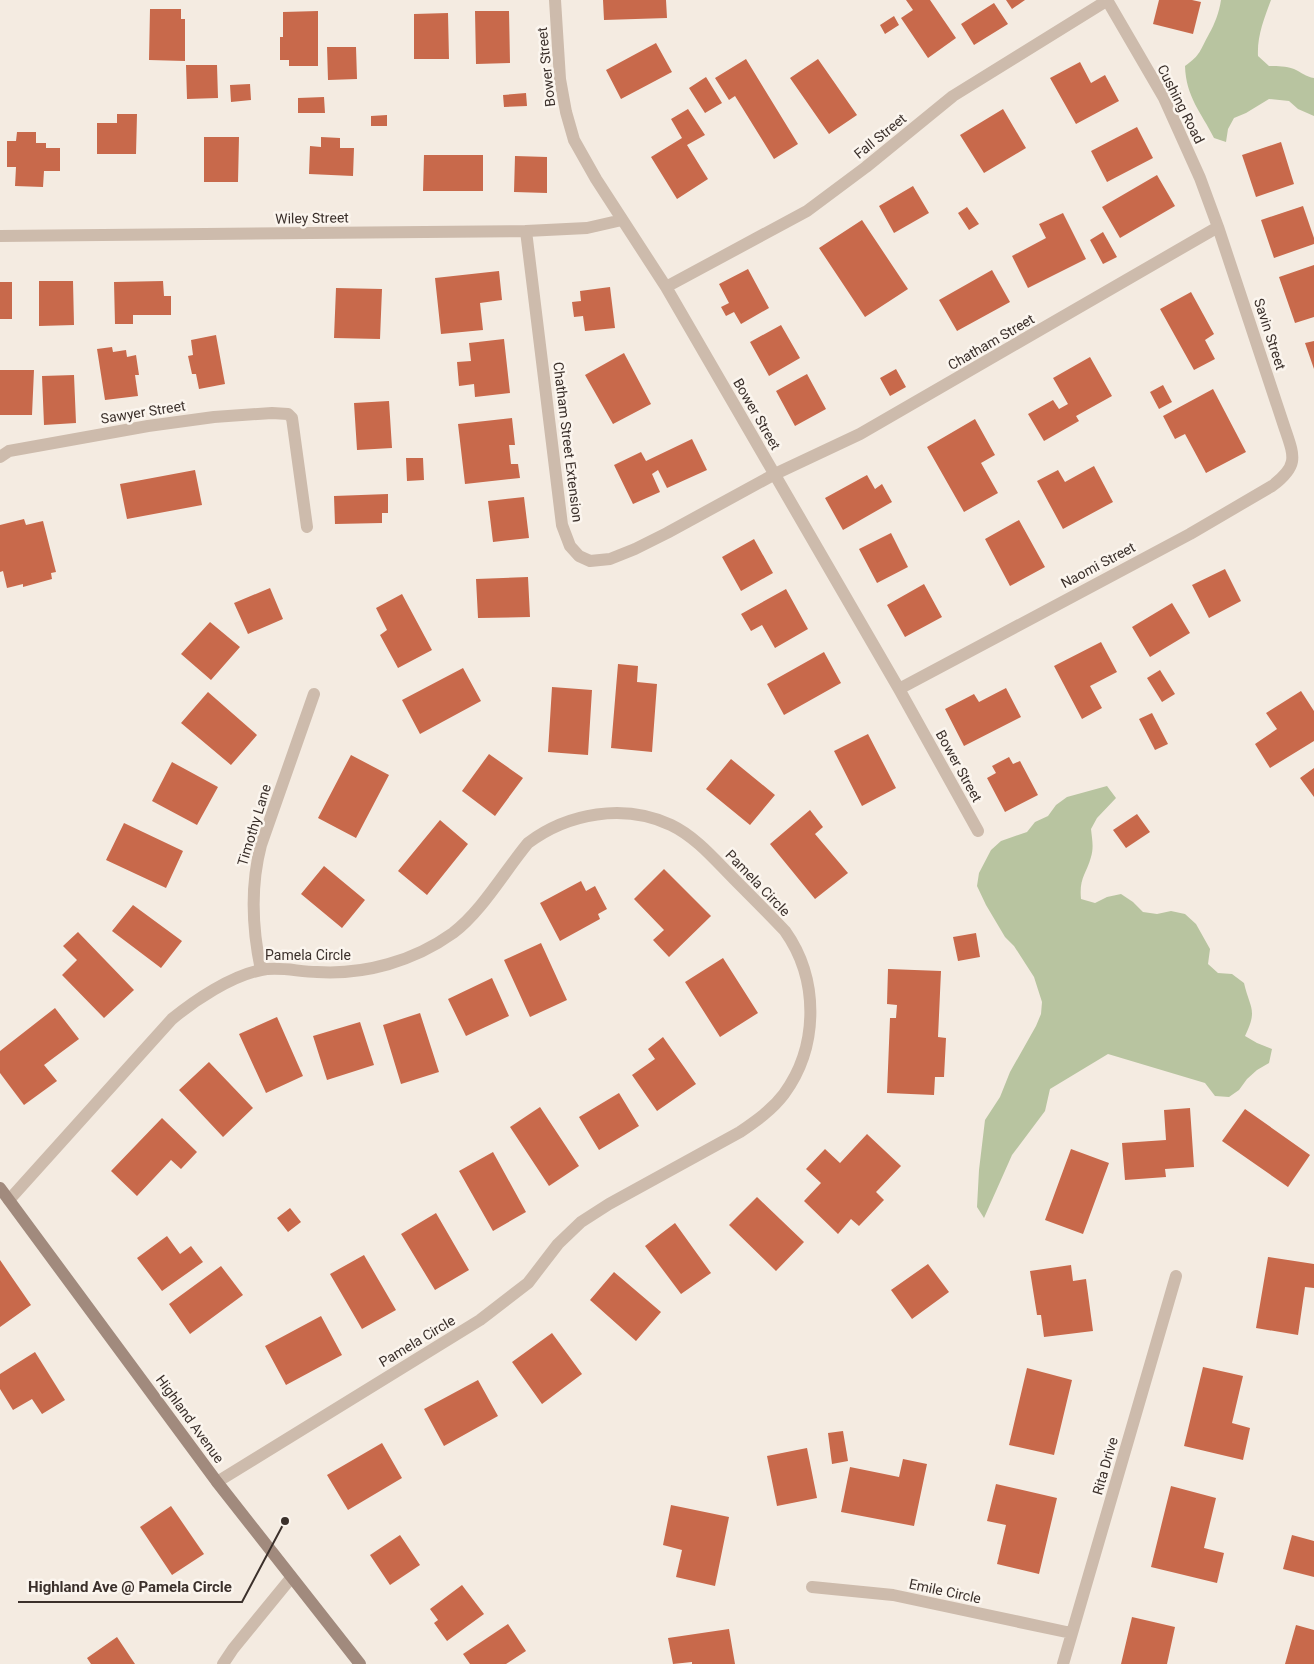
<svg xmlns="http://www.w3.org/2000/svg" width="1314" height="1664" font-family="Roboto,sans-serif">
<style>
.green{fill:#b8c4a0}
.building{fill:#c8694b}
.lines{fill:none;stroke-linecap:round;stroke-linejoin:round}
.street{stroke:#cdbbac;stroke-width:12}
.secondary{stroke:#a18a7d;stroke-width:12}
.labels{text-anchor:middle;stroke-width:5;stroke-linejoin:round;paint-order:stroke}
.street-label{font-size:14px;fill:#3b302b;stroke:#fbf5ee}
.leader{fill:none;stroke:#3b302b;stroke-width:2}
.callout-dot{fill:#3b302b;stroke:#fbf5ee;stroke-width:2}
.callout-label{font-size:15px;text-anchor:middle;font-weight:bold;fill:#3b302b;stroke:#fbf5ee;stroke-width:5;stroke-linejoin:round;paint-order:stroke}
</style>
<rect width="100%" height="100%" fill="#f4ebe1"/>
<!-- green -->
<path class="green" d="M1221 0H1271C1264 19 1257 36 1258 56L1269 66C1278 66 1285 66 1294 69 1301 72 1306 77 1314 78V116L1298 109 1289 101 1269 99 1246 113 1234 118 1228 129 1226 142 1214 138C1201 112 1186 97 1185 66 1201 55 1200 50 1209 34 1215 23 1219 13 1221 0Z
M1107 786 1116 798 1097 818 1091 829C1092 839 1094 847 1091 857 1086 875 1079 878 1081 899L1095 903 1107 897 1121 894 1133 902 1143 912 1157 914 1171 911 1185 914 1196 924 1210 949 1208 964 1218 973 1232 974 1244 983C1250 1009 1258 1009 1245 1036L1257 1043 1272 1049 1269 1063 1257 1070 1247 1079 1239 1090 1229 1097 1215 1096 1205 1083 1108 1054 1050 1089 1045 1111 1012 1155 984 1218 977 1207 979 1170 985 1120 1000 1097 1010 1072 1036 1026 1041 1014 1042 1002 1034 977 1014 946 1005 937 986 905 977 886 979 873 991 850 1001 841 1027 832 1035 822 1048 816 1056 805 1067 797Z"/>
<!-- building -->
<path class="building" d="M603 0H666L667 18 604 20Z
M906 0H930L956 38 928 58 901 18 913 10Z
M1006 0H1025L1012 9Z
M1159 0H1192L1201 2 1193 34 1153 24Z
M994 3 1008 24 974 45 961 24Z
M150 9H181V19H185V61L149 60Z
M318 11V66H289V60H280V37H283V12Z
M475 11H509L510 63 476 64Z
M448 13 449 59H414V14Z
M894 16 899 25 885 34 880 25Z
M656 43 672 72 621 99 606 70Z
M327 47H356L357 79 328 80Z
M746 59 798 144 774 159 735 96 729 100 715 78Z
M818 59 857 115 829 134 790 78Z
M1080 62 1091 83 1105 75 1119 101 1076 124 1050 78Z
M186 65H217L218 98 187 99Z
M706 77 722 103 705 113 689 88Z
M250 84 251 100 231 102 230 85Z
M526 93 527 106 504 107 503 95Z
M324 97 325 113H298V98Z
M688 109 705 135 687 145 708 179 677 199 651 157 682 138 671 119Z
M1003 109 1026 148 984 173 960 135Z
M117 114H137L136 154H97V123H117Z
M387 115V126H371V116Z
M1137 127 1153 158 1107 182 1091 151Z
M17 132H36V143H46V148H60V171H44L43 187 15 186 16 167H7V141H16Z
M204 137H239L238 182H204Z
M321 137 340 138V148H354L353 176 309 174 310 146 321 147Z
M1281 142 1294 184 1256 197 1242 155Z
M424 155H483V191H423Z
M515 156 547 157V193L514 192Z
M1157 175 1175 206 1120 238 1102 207Z
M913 186 929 213 894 233 879 206Z
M1303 206 1314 238V244L1274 258 1261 220Z
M967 207 979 224 969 230 958 213Z
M1063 213 1086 259 1028 288 1012 256 1046 238 1039 224Z
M862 220 908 289 865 317 819 248Z
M1103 232 1117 257 1103 264 1090 240Z
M1314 265V317L1295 323 1279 277Z
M748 269 769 308 741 324 734 312 726 316 721 307 729 303 719 284Z
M992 270 1010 302 957 331 939 300Z
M499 271 502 300 480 303 483 330 441 334 435 278Z
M39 281H73L74 325 39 326Z
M163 281 164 296H171V315H133V324H115L114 282Z
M0 282H12V319H0Z
M610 287 615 328 585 331 583 316 574 317 572 302 581 301 580 291Z
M336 288 382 289 380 339 334 338Z
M1191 292 1214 334 1205 340 1215 359 1194 370 1160 309Z
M781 325 800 358 769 376 750 342Z
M216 335 225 384 199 389 196 374H192L188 356 193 355 191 340Z
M504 339 510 393 475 397 474 384 459 386 457 362 471 361 469 343Z
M1314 341V369L1305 343Z
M112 347 113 352 126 350 127 357 136 355 139 375H135L138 396 105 400 97 349Z
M624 353 651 404 613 424 585 375Z
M1090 357 1112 396 1076 416 1079 421 1044 441 1028 414 1053 400 1059 409 1068 404 1053 378Z
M896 369 906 387 890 396 880 378Z
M0 370H34L32 415H0Z
M807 374 826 409 795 426 776 391Z
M74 375 76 423 44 425 42 376Z
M1163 385 1172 402 1159 409 1150 392Z
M1213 389 1246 452 1206 473 1185 434 1175 439 1163 416Z
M389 401 392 448 357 450 354 403Z
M512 418 515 445H509L511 464H518L520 478 465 484 458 424Z
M975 419 995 455 981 463 998 493 964 512 927 447Z
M692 439 707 470 667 488 658 470 652 474 660 492 633 504 614 465 641 452 646 461Z
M406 458H423L424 480 407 481Z
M1094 466 1113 502 1063 529 1037 481 1058 470 1065 482Z
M195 470 202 505 127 519 120 484Z
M867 475 875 489 882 484 892 502 843 530 825 498Z
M388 494V513H382V523L335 524 334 496Z
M524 497 529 538 493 542 488 501Z
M24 519 26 525 43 521 56 572 51 573 52 579 23 587V584L7 588 3 571 0 572V525Z
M1019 520 1045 567 1010 586 985 539Z
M891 533 908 567 877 583 859 549Z
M754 539 773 573 741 591 722 557Z
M1225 569 1241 601 1209 618 1192 585Z
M528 577 530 617 478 618 476 579Z
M924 584 942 617 905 637 887 605Z
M270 588 283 619 248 634 234 603Z
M786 589 808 629 775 648 762 625 751 631 741 614Z
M402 594 432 650 398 668 380 635 387 630 376 608Z
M1172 603 1190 633 1150 657 1132 627Z
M210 622 240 647 211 680 181 654Z
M1101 642 1117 672 1090 686 1102 708 1082 719 1054 666Z
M824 652 841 683 784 715 767 684Z
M618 664 638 666 637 682 657 684 652 752 611 748Z
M463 668 481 701 420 734 402 700Z
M1160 670 1175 694 1162 702 1147 678Z
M552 687 592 690 588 755 548 752Z
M1006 688 1021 717 964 746 945 709 974 694 979 702Z
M1301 691 1314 711V741L1270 768 1255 744 1277 729 1266 713Z
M208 692 257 735 231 765 181 723Z
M1152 713 1168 744 1155 750 1139 719Z
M868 734 896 788 862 806 834 751Z
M489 754 523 778 495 816 462 791Z
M351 755 389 775 356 838 318 818Z
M1009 757 1013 764 1020 761 1038 795 1005 812 987 778 996 773 992 766Z
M731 759 775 795 750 825 706 789Z
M172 762 218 787 197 825 152 801Z
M1314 768V797L1300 778Z
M810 810 823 827 815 834 848 873 815 899 770 844Z
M1137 814 1150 832 1126 848 1113 830Z
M440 820 468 844 427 895 398 871Z
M124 823 183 851 166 888 106 860Z
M324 866 365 900 342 928 301 894Z
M664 869 711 916 669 957 653 940 664 930 634 899Z
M581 881 586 891 595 886 607 909 598 914 600 919 560 941 540 903Z
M133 905 182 941 161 968 112 931Z
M78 932 134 990 104 1018 62 975 77 960 63 946Z
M976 933 980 957 958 961 953 937Z
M541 943 567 1000 530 1017 504 960Z
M723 958 758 1013 720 1037 685 982Z
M888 969 941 971 938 1037 946 1038 944 1077H935L934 1095 887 1093 890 1018H896L897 1005 887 1004Z
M492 978 509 1016 466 1036 448 999Z
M55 1008 79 1039 44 1065 57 1081 24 1105 0 1073V1051Z
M420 1013 439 1072 401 1084 383 1025Z
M277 1017 303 1076 266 1093 239 1034Z
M360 1022 374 1065 327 1080 313 1036Z
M663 1037 696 1084 657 1111 632 1075 655 1059 648 1049Z
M209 1062 253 1108 223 1137 179 1090Z
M619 1093 639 1126 599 1150 579 1117Z
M540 1107 579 1166 549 1186 510 1127Z
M1190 1108 1194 1167 1165 1169 1166 1177 1125 1180 1122 1143 1166 1140 1164 1110Z
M1245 1109 1310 1155 1288 1187 1222 1141Z
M162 1118 197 1152 181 1169 171 1160 137 1196 111 1171Z
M867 1134 901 1166 876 1192 884 1200 859 1226 851 1219 838 1234 804 1201 821 1183 806 1169 825 1149 840 1163Z
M1071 1149 1109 1163 1083 1234 1045 1220Z
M493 1152 526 1212 493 1231 459 1171Z
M757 1197 804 1242 776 1271 729 1225Z
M290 1208 301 1222 288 1232 277 1218Z
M436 1213 469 1270 435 1290 401 1234Z
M675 1223 711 1273 681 1294 645 1246Z
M167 1236 180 1254 191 1246 203 1262 162 1291 137 1258Z
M364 1255 396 1310 362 1329 330 1274Z
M1268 1257 1314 1264V1288L1305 1287 1298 1335 1256 1328Z
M0 1260 31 1305 0 1327Z
M928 1264 949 1292 912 1319 891 1290Z
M1071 1265 1073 1281 1086 1279 1093 1331 1044 1337 1041 1315H1037L1030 1271Z
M221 1266 243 1295 190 1334 169 1304Z
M614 1272 661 1312 636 1341 590 1300Z
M321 1316 342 1355 286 1385 265 1346Z
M552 1333 582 1374 542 1404 512 1362Z
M35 1352 65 1400 42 1414 32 1399 13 1410 0 1389V1374Z
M1203 1367 1243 1376 1232 1423 1250 1428 1243 1460 1184 1446Z
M1027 1368 1072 1380 1054 1455 1009 1445Z
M478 1380 498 1416 444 1446 424 1409Z
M843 1431 848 1461 832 1464 828 1433Z
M382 1443 402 1478 348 1510 327 1475Z
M807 1448 817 1498 777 1506 767 1456Z
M903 1459 927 1464 914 1526 841 1512 850 1467 899 1477Z
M996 1484 1057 1498 1039 1574 997 1564 1006 1525 987 1521Z
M1171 1486 1216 1498 1204 1548 1224 1553 1217 1583 1151 1567Z
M671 1505 729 1517 715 1586 676 1577 682 1550 663 1545Z
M171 1506 204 1554 172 1575 140 1527Z
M400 1535 420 1565 390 1585 370 1555Z
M1292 1535 1314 1541V1577L1283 1569Z
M462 1585 484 1614 447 1641 434 1623 438 1620 430 1609Z
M1132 1617 1175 1627 1167 1664H1121Z
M508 1624 526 1651 506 1664H470L463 1654Z
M1296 1625 1314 1630V1664H1285Z
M729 1629 735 1664H692V1662L673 1664 668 1638Z
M117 1637 135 1664H91L87 1658Z"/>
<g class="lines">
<!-- street -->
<path class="street" d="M555 0 560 79 566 112 574 140 596 179 666 287 899 689 978 831
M526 231 562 525 570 546 579 556 590 561 610 559 635 549 667 533 775 474 860 434 1218 227
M0 236 526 231 587 228 622 220
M666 287 807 211 866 167 953 96 1108 0
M0 457 9 451 148 426 214 417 272 413 288 414 292 418 307 527
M899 689 1190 534 1272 486C1300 465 1294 456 1284 426L1218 227 1200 178 1164 98 1107 0
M261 970C252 928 250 887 261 845L314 694
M9 1200 172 1019C195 1000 231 976 261 970 279 966 299 972 317 972 365 975 414 961 453 933 482 911 504 872 528 843 568 813 624 803 671 825 696 837 715 860 734 879 751 896 768 913 785 931 819 979 819 1046 784 1094 772 1110 756 1121 740 1132L609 1204 581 1222 558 1244 528 1283 480 1320 217 1482
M812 1587 893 1595 1071 1633
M223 1664 233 1649 291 1578
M1063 1664 1176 1276"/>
<!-- secondary -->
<path class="secondary" d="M0 1188 217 1482 360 1664"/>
</g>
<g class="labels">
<!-- street labels -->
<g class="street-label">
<text transform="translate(546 67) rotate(-96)" y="5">Bower Street</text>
<text transform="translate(1181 104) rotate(63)" y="5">Cushing Road</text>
<text transform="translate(880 136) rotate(-39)" y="5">Fall Street</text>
<text transform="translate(312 218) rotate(-1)" y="5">Wiley Street</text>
<text transform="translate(1270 334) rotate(72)" y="5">Savin Street</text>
<text transform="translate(991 342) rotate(-30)" y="5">Chatham Street</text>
<text transform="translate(143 412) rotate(-9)" y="5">Sawyer Street</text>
<text transform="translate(757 414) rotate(60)" y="5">Bower Street</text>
<text transform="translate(568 442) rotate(83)" y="5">Chatham Street Extension</text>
<text transform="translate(1098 565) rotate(-28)" y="5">Naomi Street</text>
<text transform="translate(959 766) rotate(61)" y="5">Bower Street</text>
<text transform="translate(254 825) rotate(-73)" y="5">Timothy Lane</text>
<text transform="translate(758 883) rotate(46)" y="5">Pamela Circle</text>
<text x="308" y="960">Pamela Circle</text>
<text transform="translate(417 1341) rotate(-31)" y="5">Pamela Circle</text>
<text transform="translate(190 1419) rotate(54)" y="5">Highland Avenue</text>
<text transform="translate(1105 1466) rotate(-74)" y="5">Rita Drive</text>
<text transform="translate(945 1591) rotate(12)" y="5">Emile Circle</text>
</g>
</g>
<!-- callouts -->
<path class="leader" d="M285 1521L242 1602H18"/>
<circle class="callout-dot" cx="285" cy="1521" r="5"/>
<g class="callout-label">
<text x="130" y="1592">Highland Ave @ Pamela Circle</text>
</g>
</svg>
